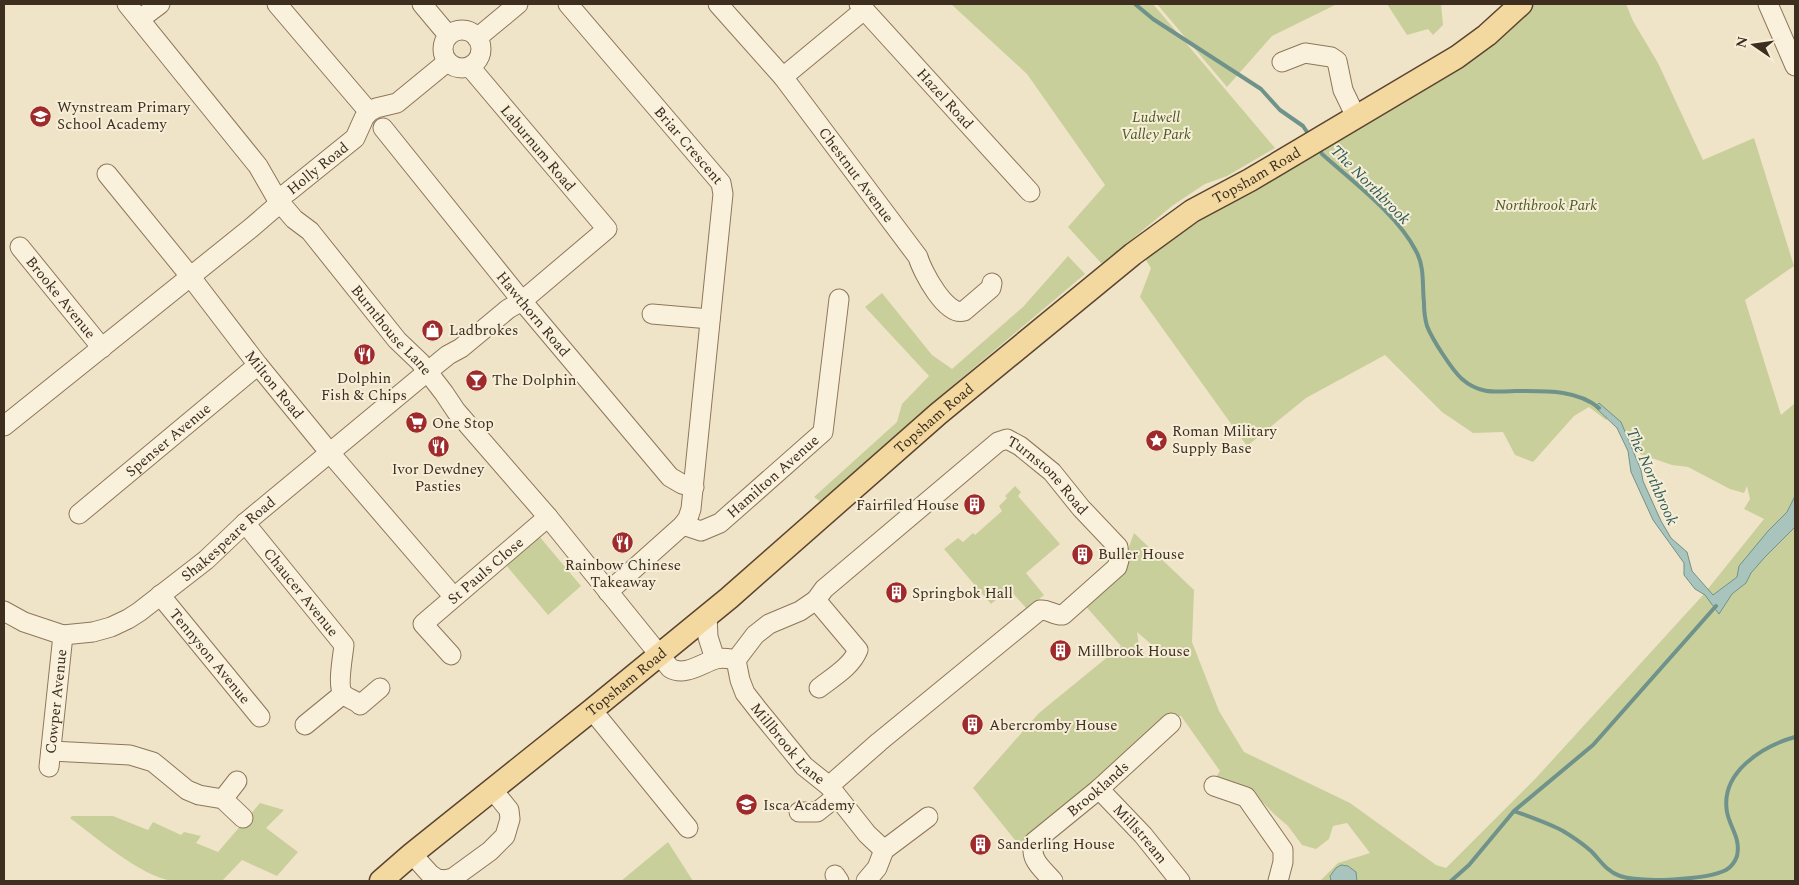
<svg xmlns="http://www.w3.org/2000/svg" width="1799" height="885" font-family="Spectral,serif">
<style>
.green{fill:#c9cf9b;fill-rule:evenodd}
.water{fill:#a9c4bc;stroke:#6f938a}
.lines{fill:none;stroke-linecap:round;stroke-linejoin:round}
.stream{stroke:#6f938a;stroke-width:4}
.minor-casing{stroke:#8d765c;stroke-width:21}
.major-casing{stroke:#5b4430;stroke-width:25}
.minor{stroke:#faf1dc;stroke-width:19}
.major{stroke:#f3d9a0;stroke-width:22}
.labels{text-anchor:middle;stroke-width:4;stroke-linejoin:round;paint-order:stroke}
.street-label{font-size:15px;fill:#3d2e20;stroke:#f7eed8}
.poi-label{font-size:15px;fill:#3d2e20;stroke:#f7eed8;text-anchor:start}
.park-label{font-size:15px;font-style:italic;fill:#4d5a26;stroke:#f7eed8}
.water-label{font-size:16px;font-style:italic;fill:#2f5d5a;stroke:#f7eed8}
</style>
<rect width="100%" height="100%" fill="#f0e4c8"/>
<!-- green -->
<path class="green" d="M951 4H1153L1275 148 1227 176 1205 184 1172 206 1102 264 1068 227 1105 185 1027 74Z
M1157 4H1337L1272 36 1227 87Z
M1387 4H1441L1443 25 1433 35 1428 29 1407 35Z
M1534 4H1626L1633 21 1658 63 1703 160 1754 138 1794 266 1745 300 1781 415 1795 403V881H1320L1338 863 1370 853 1347 823 1333 826 1329 839 1316 849 1302 845 1288 826 1274 814 1251 790 1216 777 1220 771 1181 716H1173L1019 845 973 788 1039 713 1121 646 1082 602 1122 566 1134 533 1194 590 1192 642 1219 711 1244 752 1350 803 1436 865 1446 868 1536 778 1703 595 1764 519 1744 509 1750 499 1747 486 1744 493 1730 489 1688 467 1672 465 1640 454 1611 415 1606 420 1589 407 1574 416 1533 462 1515 455 1503 432 1473 433 1442 412 1385 355 1306 398 1247 446 1140 297 1151 268 1144 257 1203 216 1470 60ZM1137 632 1151 644 1149 654 1146 659 1145 655 1139 645Z
M1068 256 1085 274 918 415 821 502 814 497 897 422 902 404 929 376 865 307 882 293 932 355 952 369 1023 307Z
M1015 486 1021 492 1018 496 1060 544 1026 573 1044 595 1027 609 1009 589 991 604 944 549 958 538 963 542 973 533 975 535 1002 511 999 506 1007 498 1005 496Z
M539 536 581 586 548 615 506 565Z
M260 803 284 810 266 828 298 852 277 876 242 860 222 881C206 881 187 884 172 881 139 875 97 838 70 818L72 816H113L148 830 153 822 181 835 184 832 201 836 196 843 218 852Z
M668 842 693 881H621Z"/>
<!-- water -->
<path class="water" d="M1599 403 1621 422 1641 470 1643 481 1661 521 1671 538 1687 552 1692 571 1713 595 1737 577 1739 566 1768 531 1787 512 1795 496V527L1765 557 1751 573 1746 583 1732 594 1719 614 1705 595 1695 589 1684 575V563L1653 520 1631 472 1628 451 1617 428 1595 407Z
M1341 865 1348 866 1356 872 1357 881H1331L1330 876 1336 868Z"/>
<g class="lines">
<!-- stream -->
<path class="stream" d="M1135 4 1153 19 1261 89 1280 110 1303 126 1309 135
M1318 147 1322 154C1352 181 1398 215 1416 251 1425 267 1422 286 1424 303 1424 310 1425 319 1427 326 1432 339 1452 370 1462 379 1479 394 1495 392 1515 391 1543 391 1577 389 1599 408
M1514 811C1530 817 1548 823 1563 831 1573 837 1583 844 1591 851 1600 860 1607 872 1620 876 1641 883 1706 880 1726 870 1731 867 1735 862 1737 856 1741 838 1730 828 1727 812 1720 772 1763 746 1795 737
M1451 881 1469 865 1514 811 1593 745 1716 606"/>
<defs>
<g id="minor">
<path id="s1" d="M127 4 258 166 277 199 294 219 310 231 397 340 420 362 444 393 456 411 548 517 670 668C685 677 702 663 716 659 723 657 730 659 736 660L740 680 745 693 759 711 804 766 829 786 867 834 884 850"/>
<path d="M277 4 369 112"/>
<path d="M422 4 448 35"/>
<path id="s2" d="M568 4 721 183 723 194 691 509 688 518 683 525 608 592"/>
<path id="s3" d="M718 4 783 77 918 257C922 271 946 317 964 311L991 288 992 283"/>
<path id="s4" d="M859 4 1030 192"/>
<path d="M1768 4 1795 66"/>
<path d="M140 19 160 4"/>
<circle cx="462" cy="49" r="19"/>
<path d="M477 38 518 4"/>
<path d="M1282 62 1305 53 1331 57 1337 61 1343 90 1356 117"/>
<path d="M783 77 864 10"/>
<path id="s5" d="M383 128 522 301 670 477 682 484 694 487"/>
<path id="s6" d="M107 174 190 276 258 365 330 453 447 589"/>
<path id="s7" d="M277 199 288 192 355 138 364 118 369 112 376 108 397 103 447 62"/>
<path id="s8" d="M20 247 102 348"/>
<path d="M652 314 710 319"/>
<path d="M4 426 251 228 280 203"/>
<path id="s9" d="M79 514 258 365"/>
<path id="s10" d="M245 523 344 645C343 655 337 686 343 694 348 699 356 700 360 705L380 688"/>
<path id="s11" d="M683 525 701 531 720 523 823 432 839 299"/>
<path id="s12" d="M160 595 260 717"/>
<path d="M816 600 858 650C851 667 833 677 819 688"/>
<path id="s13" d="M4 611 24 622 63 635 93 632 111 627 128 619 139 612 206 560 245 523 427 372 448 355 461 348 508 309 522 301 607 229 470 67"/>
<path d="M707 615 708 637 715 659"/>
<path id="s14" d="M451 655 423 624 548 517"/>
<path id="s15" d="M736 660 755 635 769 624 800 611 816 600 824 589 998 442 1007 439 1020 446 1052 472 1081 508 1118 547 1119 560 1117 567 1063 615C1054 616 1049 609 1040 610L879 742 829 786"/>
<path d="M592 710 688 828"/>
<path d="M305 725 343 694"/>
<path d="M51 751 130 755 153 762 187 790 199 795 223 799 243 818"/>
<path id="s16" d="M49 767 63 635"/>
<path d="M1214 786 1246 797 1283 850V862L1278 881"/>
<path id="s17" d="M1099 789 1143 835 1180 881"/>
<path d="M223 799 237 781"/>
<path d="M799 812H817L836 797"/>
<path d="M884 850 928 817"/>
<path d="M412 854 430 874 437 879 445 880 453 878 490 851 505 836 510 819 509 810 492 789"/>
<path d="M835 875 839 881"/>
<path d="M866 881 877 868 884 850"/>
<path id="s18" d="M1053 881C1042 868 1029 860 1034 842L1099 789 1171 723"/>
</g>
<g id="major">
<path id="s19" d="M381 881 412 854 592 710 729 598 938 414 1133 254 1192 211 1250 180 1457 57 1487 35 1521 4"/>
</g>
</defs>
<!-- minor casing -->
<use href="#minor" class="minor-casing"/>
<!-- major casing -->
<use href="#major" class="major-casing"/>
<!-- minor -->
<use href="#minor" class="minor"/>
<!-- major -->
<use href="#major" class="major"/>
</g>
<!-- icons -->
<defs>
<symbol id="school-disc" viewBox="-11 -11 22 22"><circle r="9.5" fill="#9e2a2b" stroke="#f7eed8"/><path d="M0-5L7-2L0 1L-7-2ZM-4 1L0 2.5L4 1V4Q0 6-4 4Z" fill="#fff"/></symbol>
<symbol id="shop-disc" viewBox="-11 -11 22 22"><circle r="9.5" fill="#9e2a2b" stroke="#f7eed8"/><path d="M-5-2.5h2.3a2.7 3.5 0 0 1 5.4 0H5L5.5 6h-11ZM-1.5-2.5h3a1.5 2.3 0 0 0-3 0Z" fill="#fff"/></symbol>
<symbol id="restaurant-disc" viewBox="-11 -11 22 22"><circle r="9.5" fill="#9e2a2b" stroke="#f7eed8"/><path d="M-5-6h1v4h1v-4h1v4h1v-4h1v5L-1.5 .5V6h-2V.5L-5-1ZM5-6V6H3V1.5H1.5Q1.5-4 5-6Z" fill="#fff"/></symbol>
<symbol id="bar-disc" viewBox="-11 -11 22 22"><circle r="9.5" fill="#9e2a2b" stroke="#f7eed8"/><path d="M-6-5H6L.8 .8V4.5H3.5V6h-7V4.5H-.8V.8Z" fill="#fff"/></symbol>
<symbol id="supermarket-disc" viewBox="-11 -11 22 22"><circle r="9.5" fill="#9e2a2b" stroke="#f7eed8"/><path d="M-6-5.5h2.5l.6 2H6L4.5 2H-2.5L-4.4-4H-6ZM-1.5 3.2a1.3 1.3 0 1 0 .1 0ZM3 3.2a1.3 1.3 0 1 0 .1 0Z" fill="#fff"/></symbol>
<symbol id="sight-disc" viewBox="-11 -11 22 22"><circle r="9.5" fill="#9e2a2b" stroke="#f7eed8"/><path d="M0-6L1.8-2.2L6-1.7L2.9 1.2L3.7 5.4L0 3.3L-3.7 5.4L-2.9 1.2L-6-1.7L-1.8-2.2Z" fill="#fff"/></symbol>
<symbol id="building-disc" viewBox="-11 -11 22 22"><circle r="9.5" fill="#9e2a2b" stroke="#f7eed8"/><path d="M-4-6H4V6H1V3H-1V6H-4ZM-2.5-4.3h1.7v1.8h-1.7ZM.8-4.3h1.7v1.8H.8ZM-2.5-1h1.7V.8h-1.7ZM.8-1h1.7V.8H.8Z" fill="#fff"/></symbol>
</defs>
<g fill-rule="evenodd">
<use href="#school-disc" x="28" y="104" width="25" height="25"/>
<use href="#shop-disc" x="420" y="318" width="25" height="25"/>
<use href="#restaurant-disc" x="352" y="342" width="25" height="25"/>
<use href="#bar-disc" x="464" y="368" width="25" height="25"/>
<use href="#supermarket-disc" x="404" y="410" width="25" height="25"/>
<use href="#sight-disc" x="1144" y="428" width="25" height="25"/>
<use href="#restaurant-disc" x="426" y="434" width="25" height="25"/>
<use href="#building-disc" x="962" y="492" width="25" height="25"/>
<use href="#restaurant-disc" x="610" y="530" width="25" height="25"/>
<use href="#building-disc" x="1070" y="542" width="25" height="25"/>
<use href="#building-disc" x="884" y="580" width="25" height="25"/>
<use href="#building-disc" x="1048" y="638" width="25" height="25"/>
<use href="#building-disc" x="960" y="712" width="25" height="25"/>
<use href="#school-disc" x="734" y="792" width="25" height="25"/>
<use href="#building-disc" x="968" y="832" width="25" height="25"/>
</g>
<g class="labels">
<!-- street labels -->
<g class="street-label">
<text dy="5" stroke="none"><textPath href="#s4" startOffset="128">Hazel Road</textPath></text>
<text dy="5" stroke="none"><textPath href="#s2" startOffset="186">Briar Crescent</textPath></text>
<text transform="translate(538 148) rotate(50)" y="5">Laburnum Road</text>
<text dy="5" stroke="none"><textPath href="#s7" startOffset="51">Holly Road</textPath></text>
<text dy="5" stroke="none"><textPath href="#s19" startOffset="1126">Topsham Road</textPath></text>
<text dy="5" stroke="none"><textPath href="#s3" startOffset="220">Chestnut Avenue</textPath></text>
<text dy="5" stroke="none"><textPath href="#s8" startOffset="65">Brooke Avenue</textPath></text>
<text dy="5" stroke="none"><textPath href="#s5" startOffset="239">Hawthorn Road</textPath></text>
<text dy="5" stroke="none"><textPath href="#s1" startOffset="421">Burnthouse Lane</textPath></text>
<text dy="5" stroke="none"><textPath href="#s6" startOffset="269">Milton Road</textPath></text>
<text dy="5" stroke="none"><textPath href="#s19" startOffset="721">Topsham Road</textPath></text>
<text dy="5" stroke="none"><textPath href="#s9" startOffset="116">Spenser Avenue</textPath></text>
<text dy="5" stroke="none"><textPath href="#s11" startOffset="110">Hamilton Avenue</textPath></text>
<text dy="5" stroke="none"><textPath href="#s15" startOffset="408">Turnstone Road</textPath></text>
<text dy="5" stroke="none"><textPath href="#s13" startOffset="260">Shakespeare Road</textPath></text>
<text dy="5" stroke="none"><textPath href="#s14" startOffset="124">St Pauls Close</textPath></text>
<text dy="5" stroke="none"><textPath href="#s10" startOffset="89">Chaucer Avenue</textPath></text>
<text dy="5" stroke="none"><textPath href="#s12" startOffset="79">Tennyson Avenue</textPath></text>
<text dy="5" stroke="none"><textPath href="#s19" startOffset="316">Topsham Road</textPath></text>
<text dy="5" stroke="none"><textPath href="#s16" startOffset="66">Cowper Avenue</textPath></text>
<text dy="5" stroke="none"><textPath href="#s1" startOffset="1029">Millbrook Lane</textPath></text>
<text dy="5" stroke="none"><textPath href="#s18" startOffset="129">Brooklands</textPath></text>
<text dy="5" stroke="none"><textPath href="#s17" startOffset="61">Millstream</textPath></text>
</g>
<!-- poi labels -->
<g class="poi-label">
<text x="57" y="112">Wynstream Primary<tspan x="57" dy="17">School Academy</tspan></text>
<text x="449" y="335">Ladbrokes</text>
<text x="364" y="383" text-anchor="middle">Dolphin<tspan x="364" dy="17">Fish &amp; Chips</tspan></text>
<text x="492" y="385">The Dolphin</text>
<text x="432" y="428">One Stop</text>
<text x="1172" y="436">Roman Military<tspan x="1172" dy="17">Supply Base</tspan></text>
<text x="438" y="474" text-anchor="middle">Ivor Dewdney<tspan x="438" dy="17">Pasties</tspan></text>
<text x="959" y="510" text-anchor="end">Fairfiled House</text>
<text x="1098" y="559">Buller House</text>
<text x="623" y="570" text-anchor="middle">Rainbow Chinese<tspan x="623" dy="17">Takeaway</tspan></text>
<text x="912" y="598">Springbok Hall</text>
<text x="1077" y="656">Millbrook House</text>
<text x="989" y="730">Abercromby House</text>
<text x="763" y="810">Isca Academy</text>
<text x="997" y="849">Sanderling House</text>
</g>
<!-- park labels -->
<g class="park-label">
<text x="1156" y="122">Ludwell<tspan x="1156" dy="17">Valley Park</tspan></text>
<text x="1546" y="210">Northbrook Park</text>
</g>
<!-- water labels -->
<g class="water-label">
<text transform="translate(1371 184) rotate(45)" y="6">The Northbrook</text>
<text transform="translate(1653 476) rotate(66)" y="6">The Northbrook</text>
</g>
</g>
<!-- border -->
<rect width="1799" height="885" fill="none" stroke="#3d2e20" stroke-width="10"/>
<!-- north arrow -->
<g transform="translate(1754 45) rotate(283)" stroke="#f7eed8" stroke-width="4" paint-order="stroke">
<path d="M0-4L9 19L0 12L-9 19Z" fill="#3d2e20"/>
<text y="-8" font-size="14" font-weight="bold" text-anchor="middle" fill="#3d2e20">N</text>
</g>
</svg>
